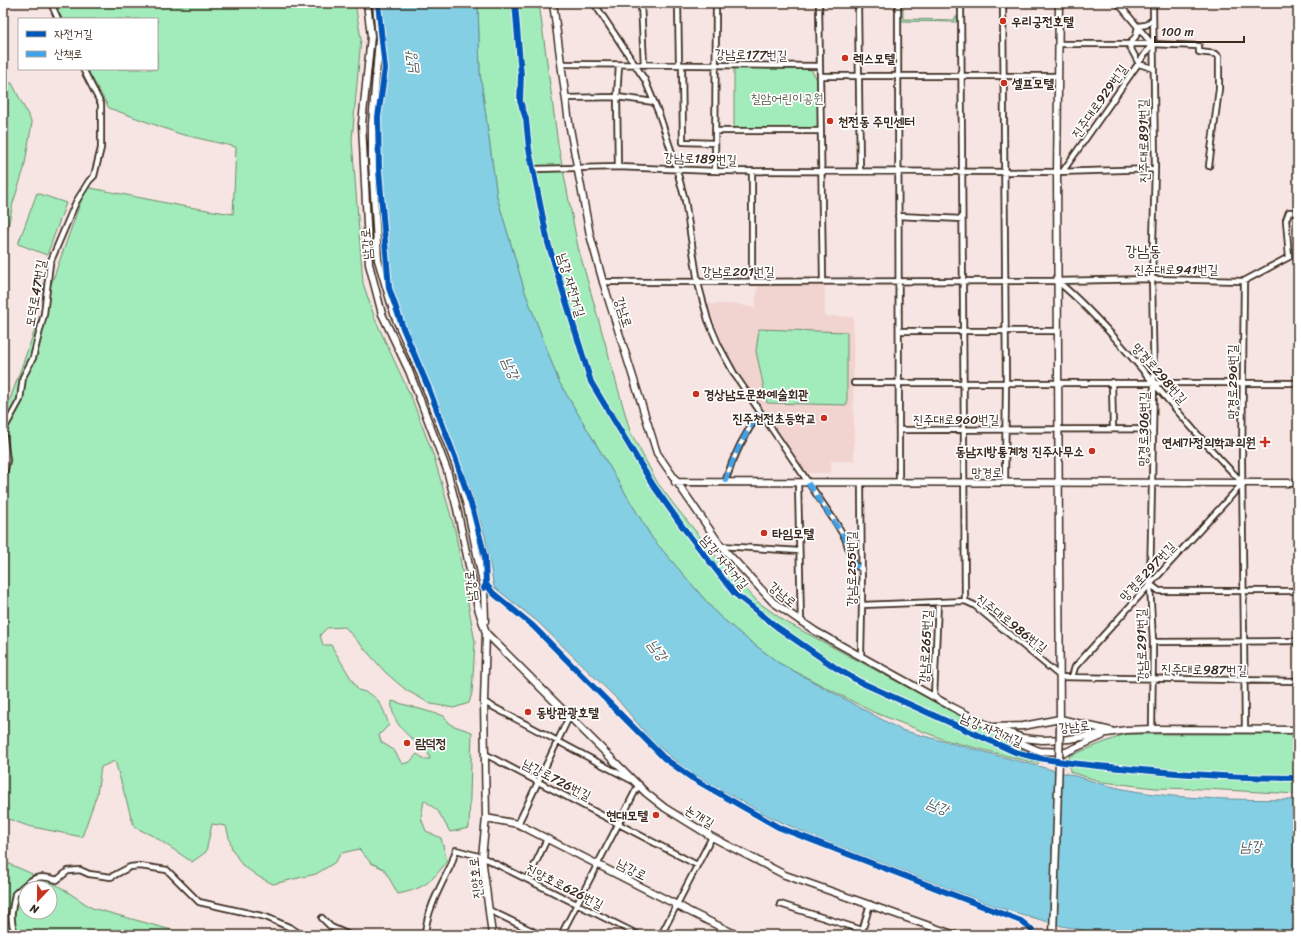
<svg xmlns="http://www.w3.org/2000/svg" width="1301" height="938" font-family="Sriracha,'Poor Story',sans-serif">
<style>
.built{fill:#f1d3d0}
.green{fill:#a2ebba;stroke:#6e8a6c;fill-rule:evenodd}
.water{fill:#84cfe4;stroke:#678d95}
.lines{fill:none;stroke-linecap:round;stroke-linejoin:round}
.minor-casing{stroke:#3b2a1e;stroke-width:8}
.tertiary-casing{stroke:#3b2a1e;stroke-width:9}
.secondary-casing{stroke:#3b2a1e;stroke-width:10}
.minor{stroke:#fff;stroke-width:4.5}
.tertiary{stroke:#fff;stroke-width:6}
.secondary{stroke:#fff;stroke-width:7}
.tertiary-bridge-casing{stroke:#3b2a1e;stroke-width:9;stroke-linecap:butt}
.tertiary-bridge{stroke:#fff;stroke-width:6}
.quiet{stroke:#3fa3ea;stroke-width:5;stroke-dasharray:10 5;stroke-linecap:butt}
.cycleway-casing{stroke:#fff;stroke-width:8}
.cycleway{stroke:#0057b8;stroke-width:6}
.poi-dot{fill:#c8321e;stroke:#fff;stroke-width:1.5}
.labels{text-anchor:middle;stroke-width:3.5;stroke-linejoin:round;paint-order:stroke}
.poi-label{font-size:13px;font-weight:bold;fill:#3b2a1e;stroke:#fff;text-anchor:start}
.street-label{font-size:13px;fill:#3b2a1e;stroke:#fff}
.park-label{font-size:13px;fill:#555a45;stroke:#fff}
.water-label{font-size:14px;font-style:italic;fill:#515c59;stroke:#fff}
.quarter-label{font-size:15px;fill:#3b2a1e;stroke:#fff}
</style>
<rect width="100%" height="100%" fill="#f7e5e3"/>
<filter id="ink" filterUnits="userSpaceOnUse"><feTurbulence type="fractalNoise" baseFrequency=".025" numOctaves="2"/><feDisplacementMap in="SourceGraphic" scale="8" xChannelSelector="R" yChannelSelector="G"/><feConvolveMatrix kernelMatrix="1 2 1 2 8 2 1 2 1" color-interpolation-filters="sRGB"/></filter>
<g filter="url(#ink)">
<!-- built -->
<path class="built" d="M758 284 825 285V316L853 317 854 461H831V473H806L740 375 724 346 707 304H737L755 308Z"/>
<!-- green -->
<path class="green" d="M54 3H355L361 39 352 140 363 283 375 319 412 399 434 457 455 530 475 642 472 693 469 703 454 708 431 704 406 690 386 673 345 627 327 628 320 635 323 645H331L358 690C380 695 382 706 389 725L379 735 381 742 394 750 402 764 410 762 417 754 424 759H430L427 749C410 739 390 723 392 701L444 716 451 725 472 732 469 828 450 832 438 811 424 800 421 818 426 831 441 838 447 861C432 882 423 889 398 894L384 869 371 863 359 849 342 853 334 863 316 874 273 884 259 877 242 865 232 849 226 826 212 824 206 852 192 862 155 837 134 827 115 761 101 767 97 794 82 837 28 826 3 817V419L86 187 182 206 233 214 236 147 180 134 109 108 87 69H157V19H60Z
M478 3H539L558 144 578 247 630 431 657 482 675 506 715 555 758 602 786 622 1039 758 1038 764 945 740 873 712 779 663 747 639 718 615 652 538 559 382 525 292 497 197 480 73Z
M900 3H903V19L955 20V17H957L958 22 900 21Z
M734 68H810L818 81V129L734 128Z
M3 83H12L32 123 24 169 13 203 3 251Z
M37 193 66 203 47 255 18 244Z
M759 329 847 332V405L767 403 756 351Z
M1126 734H1298V794L1204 789 1155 788 1103 782 1070 772 1069 756Z
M3 861 57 885 92 908 179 932 184 935H3ZM26 888H50V912H26Z"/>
<!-- water -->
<path class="water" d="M375 3H478L480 73 497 197 525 292 559 382 652 538 718 615 747 639 779 663 901 730 1083 778C1147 801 1230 799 1298 800V935H1289L1280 929 1275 931 1270 929 1254 932H1094L1062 926 997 907 812 836 768 816 688 771 653 742 618 700 538 622 494 587 485 536 469 486 381 281 371 173 379 23Z"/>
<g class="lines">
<defs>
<path id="minor" d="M51 3 58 19
M594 3 645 80 659 114 673 156 685 200 698 283 708 320 719 346 735 375 836 523 845 538 854 565 862 569
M641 3 644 65
M678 3 679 64
M819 3 823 282
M858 3 860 171
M898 3 899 483
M961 3 965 601
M1003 3 1006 382 1005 483
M1118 3 1152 44
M1059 44H1152L1199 46V52L1216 54 1219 57V89L1209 166
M561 64 820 66
M682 65 683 142 715 143
M1152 68 1139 64 1129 45 1136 36 1138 26 1146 25 1152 20
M820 76H1058
M566 98 617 97 654 102
M715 131H821
M618 167 617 97 619 65
M534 169 618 167 715 171 1057 172 1155 169
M715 171 716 3
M1063 171 1152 44
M898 216 962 219
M1244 281 1242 461 1245 729
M603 282 1057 281 1152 279 1244 281 1289 257 1286 220 1289 212H1298
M752 282V171
M1058 282C1079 298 1096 318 1114 337 1157 385 1197 438 1243 483
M899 331H1057
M1112 382 1113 429
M854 383H1298
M899 430 1153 429
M3 479 7 460 3 431 20 400 23 377 33 358 44 314 50 263 76 202 89 181 94 176 101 148V104L83 69
M725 482C733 457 744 434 760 413
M798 483 801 622
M721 546 799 551
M1150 584 1159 591H1298
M862 605 965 601 974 605 1061 677 1298 681
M1153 642 1298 641
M861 655 862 605 861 483
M1072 677 1075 667 1099 640 1243 483
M934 697 938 602
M484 702 631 780
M1152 729 1153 642 1150 584 1154 382 1152 279 1155 169 1153 3
M485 754 697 865
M518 824 570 715
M528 879 547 839
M780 904 862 930
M489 910 541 935
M322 918 331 927 349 935
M14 930C9 916 13 908 15 894 30 880 35 873 57 880L68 871 80 870 89 874 111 877 130 867 140 866 167 870 199 902 266 917 291 928 302 935
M425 935C426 912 441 885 451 865 453 860 454 855 456 850L482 857 639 935
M561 935 639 784H637
M661 935 712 837
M861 935 870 904"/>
<path id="tertiary" d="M367 3 371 36 362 124 369 264 382 314 409 371 447 470 457 509 478 608 486 633 646 793 665 808 712 837 785 875 955 935
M376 3 379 39 372 124V161L378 260 395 317 420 373 456 466 467 506 484 588 485 621
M553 3 569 123 590 235 603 282 657 453 721 546 773 602 815 631 952 707 991 727 1023 738 1042 740 1069 739 1126 730 1152 729 1298 730
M1059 3 1057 172 1060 730
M675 482 1298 483
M486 632 484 702 486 818 482 857 492 935
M994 727 1023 726 1060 719 1111 731
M1007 737 1039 751 1066 752 1102 736
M486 818 518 824 677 905
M686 910 737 935"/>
<path id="secondary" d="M677 905 686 910"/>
</defs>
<!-- minor casing -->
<use href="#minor" class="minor-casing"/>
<!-- tertiary casing -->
<use href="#tertiary" class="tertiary-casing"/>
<!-- secondary casing -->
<use href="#secondary" class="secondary-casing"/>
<!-- minor -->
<use href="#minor" class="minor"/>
<!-- tertiary -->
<use href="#tertiary" class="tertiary"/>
<!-- secondary -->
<use href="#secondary" class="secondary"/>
<defs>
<path id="tertiary-bridge" d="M1053 935 1060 730"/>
</defs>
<!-- tertiary-bridge casing -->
<use href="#tertiary-bridge" class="tertiary-bridge-casing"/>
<!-- tertiary-bridge -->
<use href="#tertiary-bridge" class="tertiary-bridge"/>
<!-- quiet -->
<path class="quiet" d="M725 482C733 457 744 434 760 413
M808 483 845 538 854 565 862 569"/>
<defs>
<path id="cycleway" d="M378 3 385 69 378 117 379 170 389 288 403 328 429 389 456 460 473 510 485 557 486 584
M515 3 521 75 520 101 526 119 529 149 548 243 591 382 653 485 682 526 734 593 777 627 836 668 860 682 1015 752C1050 762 1086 765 1121 768 1180 774 1239 778 1298 778
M484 588 486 584 493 593 533 626 664 758 692 778 778 827 1021 921 1032 930V935"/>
</defs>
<!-- cycleway casing -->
<use href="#cycleway" class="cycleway-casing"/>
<!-- cycleway -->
<use href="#cycleway" class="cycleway"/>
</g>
</g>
<!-- markers -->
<g class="poi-dot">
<circle cx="1003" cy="21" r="4"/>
<circle cx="845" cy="58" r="4"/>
<circle cx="1004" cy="83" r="4"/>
<circle cx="830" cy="121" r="4"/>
<circle cx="696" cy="394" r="4"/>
<circle cx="824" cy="418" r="4"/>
<path d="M1263 436h4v4h4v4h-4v4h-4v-4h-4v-4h4z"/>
<circle cx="1092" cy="451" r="4"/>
<circle cx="764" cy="533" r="4"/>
<circle cx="528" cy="712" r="4"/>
<circle cx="407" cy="743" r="4"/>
<circle cx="656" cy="815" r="4"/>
</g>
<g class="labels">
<!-- poi labels -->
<g class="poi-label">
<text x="1011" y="26">우리궁전호텔</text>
<text x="853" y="63">렉스모텔</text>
<text x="1012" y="88">셀프모텔</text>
<text x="838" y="126">천전동 주민센터</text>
<text x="704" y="399">경상남도문화예술회관</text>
<text x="816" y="423" text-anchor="end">진주천전초등학교</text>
<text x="1256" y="447" text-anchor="end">연세가정의학과의원</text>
<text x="1084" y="456" text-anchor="end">동남지방통계청 진주사무소</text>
<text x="772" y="538">타임모텔</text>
<text x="536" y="717">동방관광호텔</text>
<text x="415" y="748">람덕정</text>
<text x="648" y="820" text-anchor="end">현대모텔</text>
</g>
<!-- street labels -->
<g class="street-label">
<text transform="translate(751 54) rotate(1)" y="5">강남로177번길</text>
<text transform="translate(1099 101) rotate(-55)" y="5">진주대로929번길</text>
<text transform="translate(1143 141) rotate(-91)" y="5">진주대로891번길</text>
<text transform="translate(700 158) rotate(2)" y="5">강남로189번길</text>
<text transform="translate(366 244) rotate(-95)" y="5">남강로</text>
<text x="1176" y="274">진주대로941번길</text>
<text x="738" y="276">강남로201번길</text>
<text transform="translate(572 285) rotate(73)" y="5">남강 자전거길</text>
<text transform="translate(35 293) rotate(-80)" y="5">모덕로47번길</text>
<text transform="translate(624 312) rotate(72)" y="5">강남로</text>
<text transform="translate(1160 373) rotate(49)" y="5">망경로298번길</text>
<text transform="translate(1232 382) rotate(-90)" y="5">망경로296번길</text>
<text x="956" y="424">진주대로960번길</text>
<text transform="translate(1143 429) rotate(-89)" y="5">망경로306번길</text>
<text x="987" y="477">망경로</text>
<text transform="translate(725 562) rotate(50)" y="5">남강 자전거길</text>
<text transform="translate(851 569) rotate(-90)" y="5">강남로255번길</text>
<text transform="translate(1147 571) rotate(-47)" y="5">망경로297번길</text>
<text transform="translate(470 586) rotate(-96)" y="5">남강로</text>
<text transform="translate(783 594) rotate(40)" y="5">강남로</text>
<text transform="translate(1012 623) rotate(38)" y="5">진주대로986번길</text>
<text transform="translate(1141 645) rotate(-91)" y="5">강남로291번길</text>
<text transform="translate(925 647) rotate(-87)" y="5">강남로265번길</text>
<text transform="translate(1204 669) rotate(1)" y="5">진주대로987번길</text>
<text transform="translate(1074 726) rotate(-6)" y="5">강남로</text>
<text transform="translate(992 729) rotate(23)" y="5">남강 자전거길</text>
<text transform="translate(557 779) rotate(27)" y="5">남강로726번길</text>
<text transform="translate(700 816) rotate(32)" y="5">논개길</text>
<text transform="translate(632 869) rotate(27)" y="5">남강로</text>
<text transform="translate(475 878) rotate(-96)" y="5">진양호로</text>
<text transform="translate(565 886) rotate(27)" y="5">진양호로626번길</text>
</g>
<!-- park labels -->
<g class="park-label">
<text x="787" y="103">칠암어린이공원</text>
</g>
<!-- water labels -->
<g class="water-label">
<text transform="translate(411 63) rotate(-96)" y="5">남강</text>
<text transform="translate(511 368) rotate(66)" y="5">남강</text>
<text transform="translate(658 650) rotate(54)" y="5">남강</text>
<text transform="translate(938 806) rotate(23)" y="5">남강</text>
<text transform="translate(1251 846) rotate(-1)" y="5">남강</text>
</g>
<!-- quarter labels -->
<g class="quarter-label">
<text x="1143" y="256">강남동</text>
</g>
</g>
<!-- margin -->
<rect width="1301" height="938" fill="none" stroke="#fff" stroke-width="16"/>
<rect x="8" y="8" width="1285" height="922" fill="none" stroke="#3b2a1e" stroke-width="1.5" filter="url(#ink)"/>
<!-- legend -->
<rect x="18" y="18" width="140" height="52" fill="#ffffff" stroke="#b1aaa5"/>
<rect x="26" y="31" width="20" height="6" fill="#0057b8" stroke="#b1aaa5"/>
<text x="54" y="38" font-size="12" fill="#3b2a1e">자전거길</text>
<rect x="26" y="51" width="20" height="6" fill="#3fa3ea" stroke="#b1aaa5"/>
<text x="54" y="58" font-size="12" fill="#3b2a1e">산책로</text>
<!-- north arrow -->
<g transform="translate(38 900) rotate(202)"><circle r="19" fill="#ffffff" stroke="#b1aaa5"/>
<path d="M0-3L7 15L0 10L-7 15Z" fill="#c8321e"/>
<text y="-6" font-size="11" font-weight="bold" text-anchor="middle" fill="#3b2a1e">N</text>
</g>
<!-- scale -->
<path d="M1155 36v6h89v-6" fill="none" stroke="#3b2a1e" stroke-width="2"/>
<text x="1161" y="36" font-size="12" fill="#3b2a1e" stroke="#ffffff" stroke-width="3" paint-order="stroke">100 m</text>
</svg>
